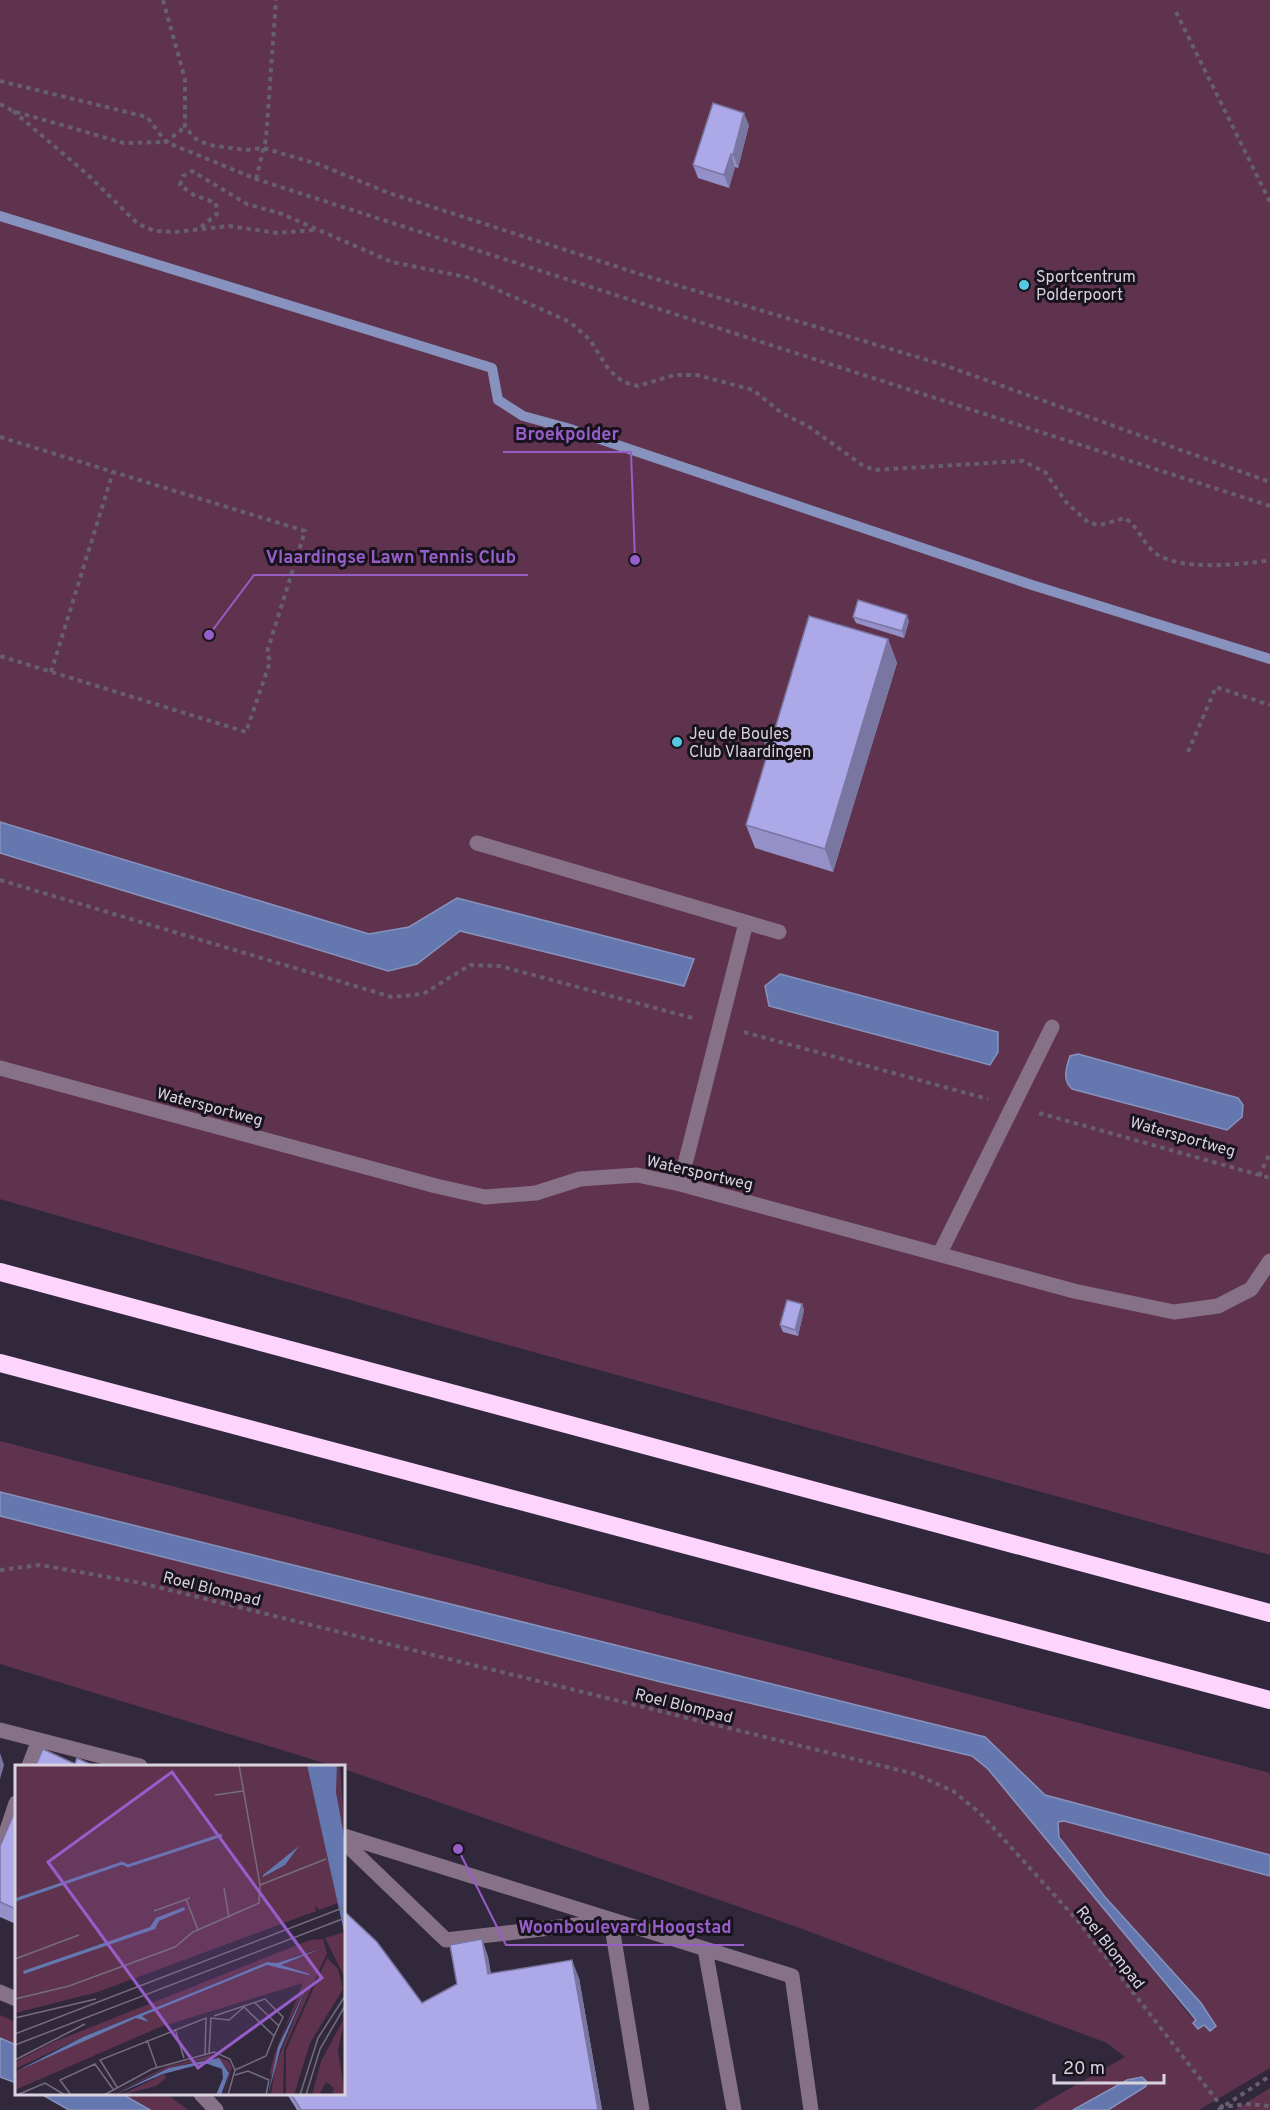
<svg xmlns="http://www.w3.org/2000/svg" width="1270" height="2110" font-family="Overpass,sans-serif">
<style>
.green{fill:#5f334d}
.water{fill:#6477af;stroke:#8793be;stroke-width:1.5}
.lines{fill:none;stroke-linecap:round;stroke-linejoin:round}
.stream{stroke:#8793be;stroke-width:10}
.path{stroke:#675e70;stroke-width:4;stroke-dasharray:4.5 4.5;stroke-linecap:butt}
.minor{stroke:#867187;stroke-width:15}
.highway{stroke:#fdd4fe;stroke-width:18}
.wall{fill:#9590c7}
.shaded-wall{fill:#7976a2}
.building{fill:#ada8e7;stroke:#7976a2;stroke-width:1.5}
.poi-dot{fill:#56c9e0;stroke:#18131c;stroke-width:2}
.labels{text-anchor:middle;stroke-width:6;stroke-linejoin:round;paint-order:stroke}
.poi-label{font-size:16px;fill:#d9d3e0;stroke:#18131c;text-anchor:start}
.street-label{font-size:16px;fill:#d9d3e0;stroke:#18131c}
.inset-river{fill:none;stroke:#6477af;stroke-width:3}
.inset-road{fill:none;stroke:#756c7e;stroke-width:1.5}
.view{fill:#975ec9;fill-opacity:0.15;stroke:#975ec9;stroke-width:3}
.inset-edge{fill:none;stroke:#d9d3e0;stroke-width:3}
.leader{fill:none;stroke:#975ec9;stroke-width:2}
.callout-dot{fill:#975ec9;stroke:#18131c;stroke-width:2}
.callout-label{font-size:18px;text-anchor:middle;font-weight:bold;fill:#975ec9;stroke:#18131c;stroke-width:6;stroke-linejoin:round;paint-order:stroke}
</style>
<rect width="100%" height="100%" fill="#32283c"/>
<!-- green -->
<path class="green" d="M0 0H1270V1555L479 1337 0 1199Z
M0 1441 1270 1773V1855L1044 1795 985 1737 0 1492Z
M0 1516 661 1682 972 1756 988 1769 1080 1877 1190 2016 1204 2025 1216 2026C1209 2019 1207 2010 1201 2003 1181 1975 1049 1848 1058 1822L1064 1821 1270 1876V2068L1199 2110H1108L1145 2087 1127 2080 1073 2110H1032L1125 2057 1107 2043 797 1927 344 1769V1766H334L0 1664Z
M0 2015 16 2022V2045L0 2038Z
M1270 2088V2110H1235Z
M122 2094H167L188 2110H150Z"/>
<!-- water -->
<path class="water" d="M0 822 369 934 409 927 457 898 694 959 684 986 460 931 417 964 388 971 0 853Z
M780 974 998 1032V1052L990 1065 769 1006 765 986Z
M1078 1054 1238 1098 1243 1105 1242 1117 1227 1130 1072 1089C1062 1080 1066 1068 1070 1056Z
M0 1492 985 1737 1045 1795 1270 1855V1876L1064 1821 1058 1822 1059 1837 1105 1897 1201 2003 1216 2026 1210 2031 1204 2025 1198 2029 1193 2023 1196 2020 988 1769 972 1756 661 1682 0 1516Z
M0 2038 16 2045V2083L0 2077Z
M1142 2077 1148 2083 1145 2087 1108 2110H1073L1127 2080Z
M41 2094H122L150 2110H69Z"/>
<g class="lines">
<!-- stream -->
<path class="stream" d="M0 216 492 368 498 400 523 416 567 428 1032 585 1270 659"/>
<!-- path -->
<path class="path" d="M163 0 185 79V127L196 139 209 145 246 150 263 148 318 164 389 193 646 276 944 365 1270 482
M1176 12 1270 202
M0 81 147 117 166 142 256 179 1270 506
M0 104 13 111 124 143 166 142 185 127
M13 111 87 174 138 224 155 231 176 232 229 226 277 233 315 230
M256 179 266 139 276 0
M201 227 217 214 216 203 194 195 180 185 183 176 192 171 247 204 282 214 392 262 471 278 570 322 590 340 609 370 623 382 638 386 674 375H697L753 390 783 414 808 426 862 465 874 470 1023 461 1045 472 1066 502 1089 523 1100 525 1125 518C1139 528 1143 543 1155 553 1179 571 1242 565 1270 560
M0 437 305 531 267 652 270 662 246 732 0 656
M51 672 113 472
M1188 752 1216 687 1270 705
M0 880 392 997 423 994 470 965 500 966 696 1019
M744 1032 988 1099
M1039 1113 1270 1178
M1259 1176 1270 1153
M0 1570 40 1565 141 1583 915 1774 953 1791 980 1813 1077 1920 1222 2107 1248 2104 1270 2106
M1218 2110 1270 2076"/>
<!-- minor -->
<path class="minor" d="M477 843 779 932
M0 1068 436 1186 485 1197 536 1193 580 1179 637 1175 680 1184 1074 1291 1174 1312 1218 1306 1251 1289 1270 1261
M680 1184 746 923
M940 1253 1052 1027
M0 1730 140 1766
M29 1766 39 1740
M344 1836 792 1976 811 2110
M344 1842 446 1940 611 1921 642 2110
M0 1851 16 1803
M705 1949 734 2110
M0 1992 16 1999
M201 2094 216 2110"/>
<!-- highway -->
<path class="highway" d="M0 1272 1270 1613
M0 1363 1270 1700"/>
</g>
<!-- wall -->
<path class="wall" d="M749 125 738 168 735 167 729 188 698 178 693 165Z
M853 617 909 621 904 638 856 623Z
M888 639 897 663 833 872 755 848 746 825 769 750 767 749 765 743 775 728Z
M802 1304 804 1310 798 1336 783 1332 780 1325Z
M16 1809V1924L0 1917V1846Z
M482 1939 488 1957 491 1974 579 1978 602 2110H297L287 2094H344L422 2003 457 1984Z"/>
<!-- shaded-wall -->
<path class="shaded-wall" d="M744 113 749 125 738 168 733 155Z
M731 154 735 167 729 188 724 175Z
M907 615 909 621 904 638 902 631Z
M888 639 897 663 833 872 825 849Z
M802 1304 804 1310 798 1336 795 1330Z
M0 1753 4 1765 0 1779Z
M482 1939 488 1957 494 1993 488 1974Z
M572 1960 579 1978 602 2110H598Z"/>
<!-- building -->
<path class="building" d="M713 103 744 113 733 155 731 154 724 175 693 165Z
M858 600 907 615 902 631 853 617Z
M809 616 888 639 825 849 746 825Z
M770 727 775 728 771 744 765 743Z
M787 1300 802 1304 795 1330 780 1325Z
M43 1749 75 1764 77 1758 96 1767H35Z
M16 1809V1909L0 1902V1846Z
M344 1911 377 1942 422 2003 457 1984 450 1945 482 1939 488 1974 572 1960 598 2110H301L291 2094H344Z"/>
<!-- markers -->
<g class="poi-dot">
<circle cx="1024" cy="285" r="6"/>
<circle cx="677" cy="742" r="6"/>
</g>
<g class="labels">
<!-- poi labels -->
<g class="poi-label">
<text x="1036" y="282">Sportcentrum<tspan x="1036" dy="18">Polderpoort</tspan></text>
<text x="689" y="739">Jeu de Boules<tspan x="689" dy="18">Club Vlaardingen</tspan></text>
</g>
<!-- street labels -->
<g class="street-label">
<text transform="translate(210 1106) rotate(15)" y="6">Watersportweg</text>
<text transform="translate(1183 1136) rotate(16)" y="6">Watersportweg</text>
<text transform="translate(700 1172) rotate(13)" y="6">Watersportweg</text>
<text transform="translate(212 1588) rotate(14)" y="6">Roel Blompad</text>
<text transform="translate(684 1705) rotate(14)" y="6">Roel Blompad</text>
<text transform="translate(1111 1947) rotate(52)" y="6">Roel Blompad</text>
</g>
</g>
<!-- overview -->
<g transform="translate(15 1765)">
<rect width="330" height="330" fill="#32283c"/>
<path d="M0 0H292L323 138 304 145 300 140 301 146 83 227 0 248ZM322 0H325L330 76 321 27ZM329 167 330 172V213L310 173ZM308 174 312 188 269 284 268 330H256L260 301 293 220 271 262 256 313 255 307 260 288 288 218 145 262 0 325V307L84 268 252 200 292 208 265 200 305 183 262 198 252 197 68 272 0 304V297L41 276 295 175ZM312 193 323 204 328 224 295 278 279 330H271V285ZM330 252 323 285 330 330H317L319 323 311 317 304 330H297L306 296ZM198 290 213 296 217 302 209 330 214 306 201 292 154 303 94 330 153 301ZM149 309 151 313 141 321 106 330Z" fill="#5f334d"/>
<path d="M292 0H322L321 27 330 76V171ZM284 81 270 100 248 112V110ZM169 142 170 145 144 156 140 164 9 209 8 206 135 162 141 153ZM305 184 266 200 295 209 294 210 252 200 127 251 134 257 121 253 0 307 68 272 216 212 252 197 262 198ZM293 219 265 285 253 330 263 282ZM204 293 214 308 206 330H201L208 313 207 304 190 298 148 309 99 330 154 303Z" fill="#6477af"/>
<path class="inset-river" d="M0 135 107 98 113 101 207 70"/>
<path class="inset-road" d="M200 30 228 26M245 120 311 94M209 123 214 153M171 134 183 165M139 146 175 133M0 194 64 170M0 234 54 221 160 182 178 167 244 138 245 120 224 0M240 238 264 261M199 251 250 234 268 252 259 271M0 253 81 234M160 264 169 293M0 269 330 142M132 275 142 303M0 280 330 153M194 288 196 253 214 255 229 242 259 271 251 291 220 305M0 295 70 259M220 310 233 306 254 315 251 330M102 322 85 295 191 253 190 289M2 330 30 318 50 330M56 330 45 315 80 299 98 324M89 330 137 304 199 287 215 294 220 305 213 330M285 330 303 273 330 231M291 330 305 284 330 241"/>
<path class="view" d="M157 7 307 213 183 303 33 97Z"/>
<rect width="330" height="330" class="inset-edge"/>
</g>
<!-- callouts -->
<path class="leader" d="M635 560L631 452H503M209 635L254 575H528M458 1849L506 1945H744"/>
<g class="callout-dot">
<circle cx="635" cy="560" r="6"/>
<circle cx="209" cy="635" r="6"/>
<circle cx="458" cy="1849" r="6"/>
</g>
<g class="callout-label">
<text x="567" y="440">Broekpolder</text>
<text x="391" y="563">Vlaardingse Lawn Tennis Club</text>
<text x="625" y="1933">Woonboulevard Hoogstad</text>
</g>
<!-- scale -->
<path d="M1054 2074v9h110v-9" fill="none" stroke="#d9d3e0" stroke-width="3"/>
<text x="1063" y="2074" font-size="18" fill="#d9d3e0" stroke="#18131c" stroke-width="4.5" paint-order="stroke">20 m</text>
</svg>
